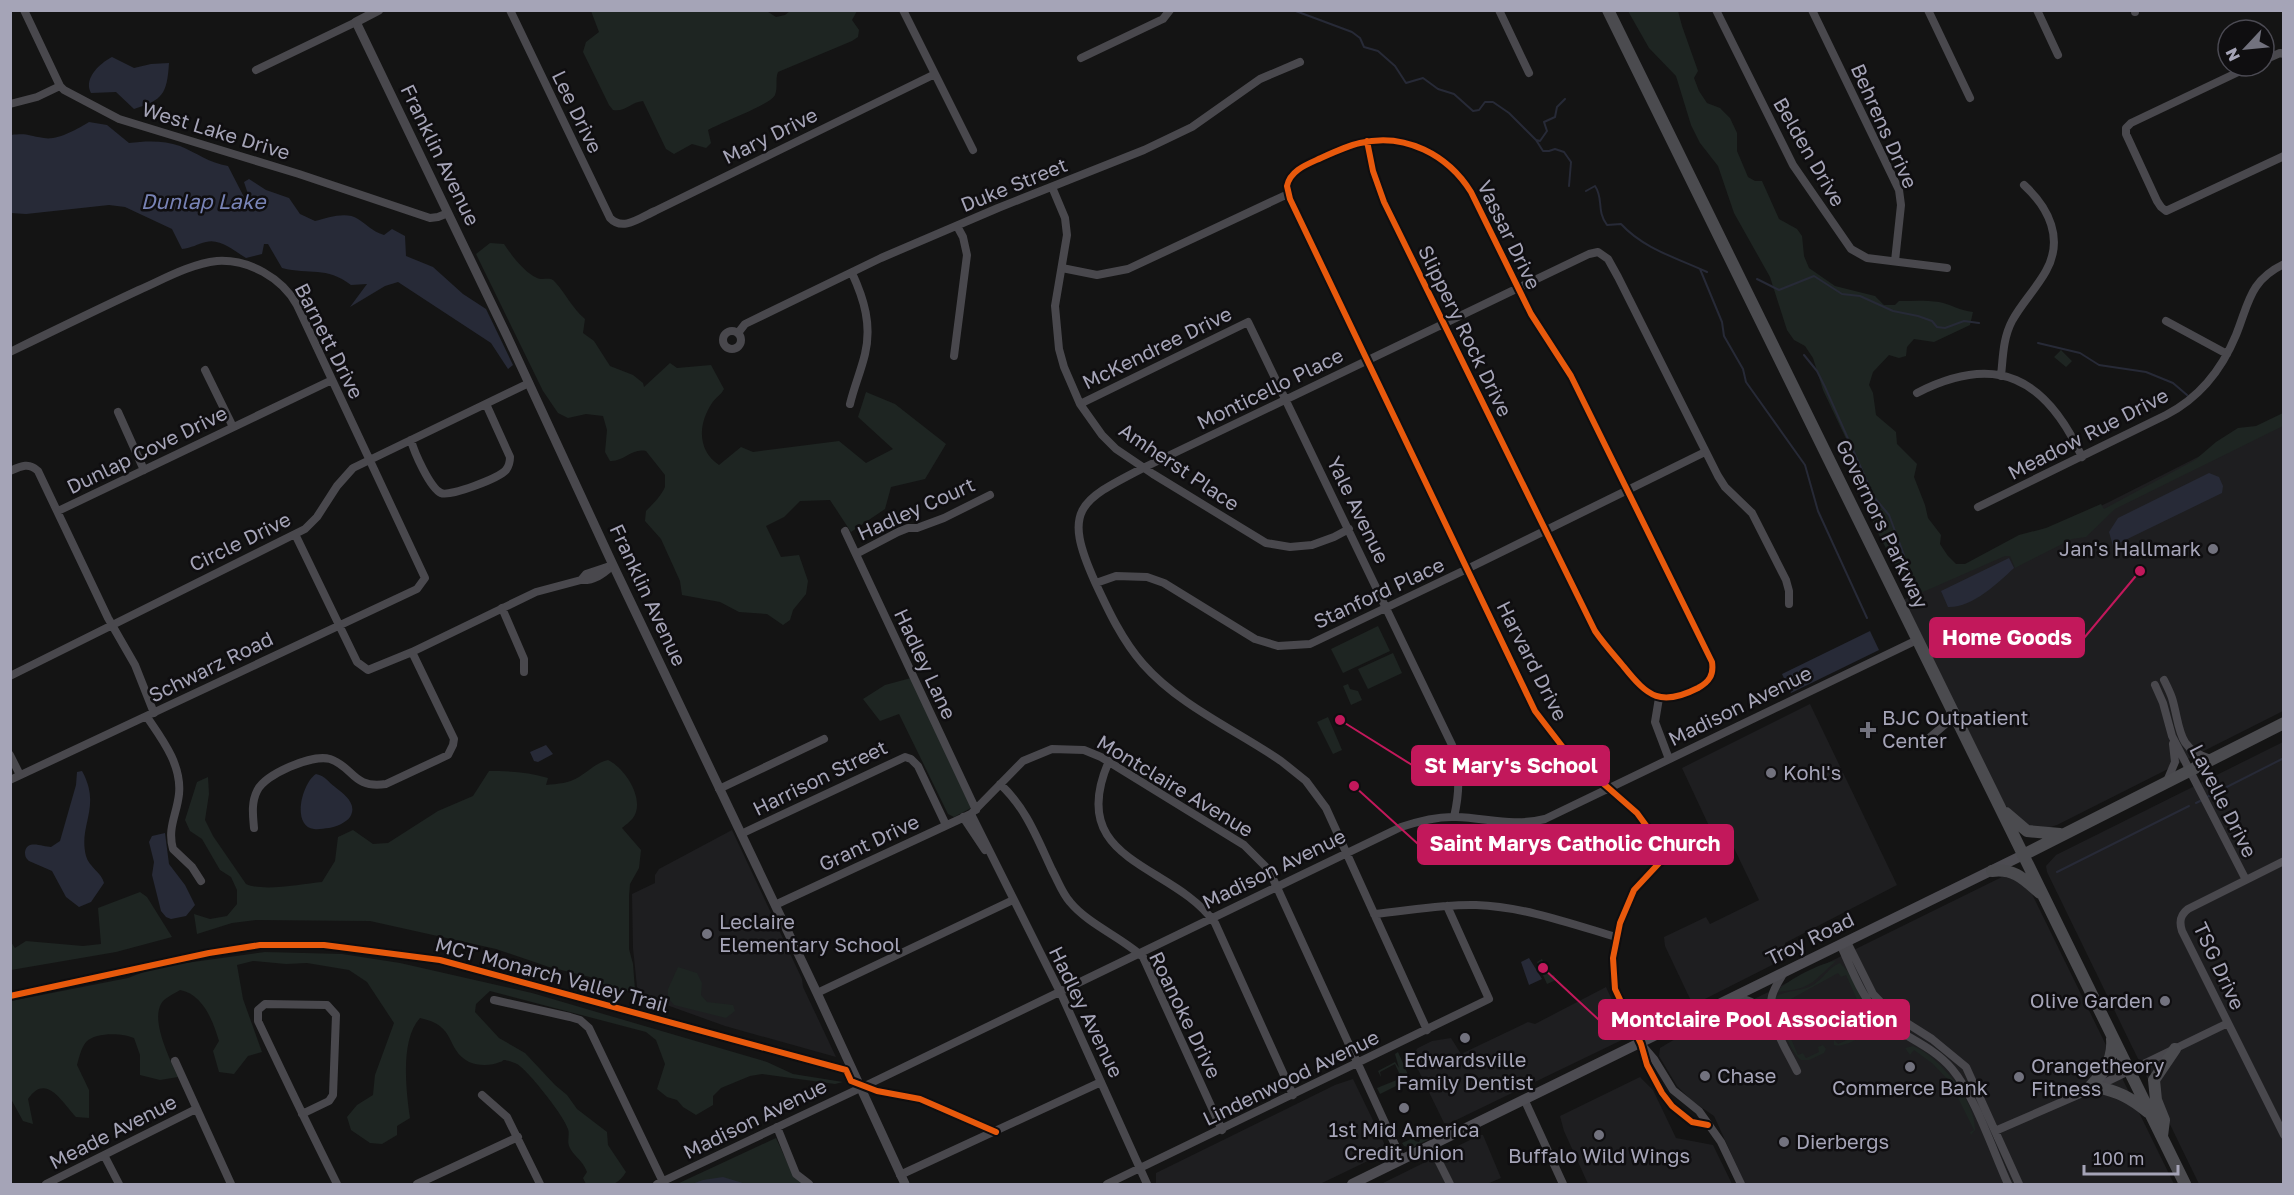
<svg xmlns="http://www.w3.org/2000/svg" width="2294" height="1195" font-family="'Golos Text',sans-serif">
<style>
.built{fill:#1e1e20}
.green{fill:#1e2522}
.water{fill:#272a37}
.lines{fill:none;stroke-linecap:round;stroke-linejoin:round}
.stream{stroke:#272a37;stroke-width:2}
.minor{stroke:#49484d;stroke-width:8}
.tertiary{stroke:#49484d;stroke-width:9}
.secondary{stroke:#4d4c52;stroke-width:10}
.primary{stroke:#4b4b4f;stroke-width:12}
.cycleway-casing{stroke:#0f0e10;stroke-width:10}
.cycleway{stroke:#e8590c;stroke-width:6}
.poi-dot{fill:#72727e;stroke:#0f0e10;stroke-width:2}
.labels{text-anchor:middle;stroke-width:5;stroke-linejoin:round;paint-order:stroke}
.street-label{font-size:20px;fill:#a5a4b7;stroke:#0f0e10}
.poi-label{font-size:20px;fill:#a5a4b7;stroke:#0f0e10;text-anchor:start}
.water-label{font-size:21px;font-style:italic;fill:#7883b5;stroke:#0f0e10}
.leader{fill:none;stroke:#c2185b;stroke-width:2}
.callout-dot{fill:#c2185b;stroke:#0f0e10;stroke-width:2}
.callout{fill:#c2185b;stroke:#c2185b;stroke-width:2}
.callout-label{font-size:21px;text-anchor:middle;font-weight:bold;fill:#fff}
</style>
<rect width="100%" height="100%" fill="#141414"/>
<!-- built -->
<path class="built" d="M2283 414V711L2057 825 2044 829H2031L2005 805 1903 600 2109 502Z
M1810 704 1897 885 1785 943 1786 958 1699 1002 1692 1003 1665 946 1664 937 1706 917 1710 924 1759 900 1733 846 1717 843 1682 768Z
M2283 742V1184H2199L2047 872 2046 866 2056 855Z
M732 830 802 979 803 987 836 1057 725 1026 650 999 637 987 633 948 632 894 655 883V875L659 869Z
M2008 874 2031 892 2174 1184H1745L1714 1116 1692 1101 1677 1086 1659 1056 1660 1048 1687 1032Z
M1606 987 1628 1035 1626 1038 1448 1124 1444 1123 1411 1055 1418 1048 1432 1041 1451 1038 1461 1054 1528 1022 1535 1024Z
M1640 1077 1653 1090 1676 1138 1713 1145 1732 1184H1588L1564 1131 1560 1116Z
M1353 1079 1384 1143V1150L1374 1158 1320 1184H1156V1173L1335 1085Z
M1480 1135H1483L1501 1178 1487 1184H1381Z"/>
<!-- green -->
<path class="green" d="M765 10 776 17 785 15 790 11H857L852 20 859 30 858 37 852 41 778 72C775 79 778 87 775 95 770 105 722 122 708 130L711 143 706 148 692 144 674 154 666 149 643 101C631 102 626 112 613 110L609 105 583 52 586 42 599 32 591 11Z
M1628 11H1678L1682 26 1698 71 1694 78 1699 91 1707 103 1720 108 1730 118 1737 133V151L1748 177 1755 181H1762L1779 219 1797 229 1802 236 1804 256 1809 268 1835 286 1875 296 1884 305H1895L1899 301C1912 301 1925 300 1939 302 1950 304 1961 311 1973 312L1970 325 1934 342 1914 339 1907 347 1906 356 1899 358 1889 355 1873 372 1869 385 1873 393 1876 415 1896 432 1897 444 1917 464 1914 477 1925 505 1928 518 1941 535 1940 544 1948 556 1956 564H1965L2019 535 2046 528 2101 504 2104 509 2195 460 2216 442 2238 428 2256 426 2283 413V426L2115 509 2086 537 2072 539 2015 568 2010 556H2005L1923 592 1915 591 1901 576 1880 537 1867 509V483L1823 390 1813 358 1805 346 1794 340 1787 330 1770 277 1734 213 1718 166 1700 143 1691 125 1676 76 1649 48Z
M490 243 504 244C512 256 523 271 537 278 543 281 550 276 555 282 566 294 572 308 585 319L583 333 594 341 610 366 633 375 643 383 644 387 670 363 677 368 711 365 724 389C721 395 716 397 712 403 698 424 697 450 719 465L741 447 753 452 839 441 866 463 893 449 858 417 866 392 895 404 946 444 925 479 891 487 885 509 851 532 830 500 800 501 784 517 766 526 781 557 799 555 808 581 806 594 793 610 790 620 783 625 767 614 739 612 720 602 682 595 680 581 661 539 645 521 646 511C653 504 661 496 665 487V475L646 451C631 448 624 462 610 461L605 452 607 430 603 416 586 414 568 418 558 413 543 391 476 254Z
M2061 350 2072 361 2066 367 2054 357Z
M1378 626 1390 651 1343 673 1331 649Z
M1393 653 1402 673 1368 689 1358 669Z
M911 678 971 808 954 817 948 814 899 714 880 721 863 699 885 685Z
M1348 684 1350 689 1358 691 1362 700 1351 705 1343 686Z
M1328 717 1342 750 1333 754 1317 722Z
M608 760C625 768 646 800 633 818 630 822 625 825 622 828L641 850 639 868 630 884 629 896V949L633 964 635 990 618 992 590 977 549 967 496 949 370 921 256 920 232 923 197 934 194 914 210 919 227 916 237 904V890L231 877 220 870 202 839 190 831 185 820 197 782 208 777 209 794 205 820 213 836 246 884C264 892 301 884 322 882L335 861 338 837 353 830 373 844 388 843 438 811 473 796 489 771C509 771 529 772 548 778L546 785C558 784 569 783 579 777 590 770 596 763 608 760Z
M140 892 147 897 172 937 116 952 11 970V942L15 948 26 941 83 946 101 944 98 908Z
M265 952 342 954 400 963 532 993 767 1062 793 1074 843 1082 835 1084 762 1074 750 1076 721 1088 713 1096V1105L696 1115 683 1107 677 1100 667 1097 657 1089 665 1064 656 1040 646 1032 490 991 476 1004 475 1012 499 1038 525 1053 555 1085 567 1095 577 1109 607 1132 608 1145 626 1172C615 1190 604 1185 586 1184L583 1178 587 1172C582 1159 573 1156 569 1146 567 1140 570 1135 568 1129 565 1117 527 1069 517 1064 515 1063 507 1060 504 1060 503 1060 502 1062 500 1062 491 1066 478 1066 469 1062 444 1048 458 1026 420 1018 400 1039 406 1091 410 1118L397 1126V1135L382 1144 370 1143 351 1130 347 1117 357 1105 373 1095 375 1075 394 1023 367 982 349 970 307 963 286 964 253 961 237 965 243 999 262 1052 248 1056 234 1074 219 1072 213 1051 219 1041C213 1021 203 994 180 990 174 994 164 998 161 1004 151 1022 170 1059 178 1077L160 1080 140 1075V1055L134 1038C122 1033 96 1032 86 1042 81 1048 79 1058 77 1065L89 1090V1118L76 1117C62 1102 46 1072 28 1099L33 1124 23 1121 11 1099V1001L128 978 157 967Z
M1542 959 1550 976 1554 975 1556 980 1547 984 1537 962Z
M1836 961C1811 983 1812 989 1777 992 1785 981 1822 962 1836 961Z
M1840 963 1855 979 1876 1016 1874 1017 1876 1018C1875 1031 1846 1049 1834 1045V1040L1838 1044 1865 1032 1864 1027 1868 1024 1846 975 1841 977 1838 973 1782 1004 1784 1010 1780 1013 1798 1055 1803 1053 1806 1058 1819 1052 1818 1047 1823 1045 1826 1049 1824 1053 1809 1060H1801C1790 1052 1774 1011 1775 997 1786 990 1799 992 1811 986 1823 980 1828 967 1840 963Z
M678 967 697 973 702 983 701 995 707 1002 733 1005 735 1011 726 1018 674 1005 668 998V989Z
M1913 1046C1939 1056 1976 1101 1975 1130L1971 1135 1970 1132 1974 1130 1950 1082 1933 1064 1914 1050 1910 1055 1905 1048Z
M1398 1052 1410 1079 1380 1094 1377 1088 1399 1079 1398 1076 1402 1073 1397 1075 1399 1073 1395 1064 1380 1072 1381 1077 1378 1071 1395 1062 1399 1068 1395 1054Z
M1429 1131 1432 1138 1411 1148 1404 1146 1402 1143 1413 1138 1415 1141 1419 1142 1421 1138 1420 1135Z
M776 1138 793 1175 803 1184H677Z"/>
<!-- water -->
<path class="water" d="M112 57 134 68 151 64 169 63C167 94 163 100 134 109L116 92 91 93C83 79 100 63 112 57Z
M89 122 107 125 129 143C145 141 164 140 180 146 197 153 209 163 228 166L245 199 249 197 244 182 249 179 266 190 289 198 300 214 315 221C328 218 346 211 358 219 369 226 370 230 384 235L392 229 405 236 406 256 433 267 463 294 486 309 513 365 508 369 491 343 398 282 385 286 350 307 367 284 351 285C326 266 310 275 282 268L268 244H264L262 254 246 258C234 251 220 238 206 242 197 244 192 248 182 249L172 229 125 207 109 205 26 214 11 213V135C29 133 27 136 44 138 56 141 78 129 89 122Z
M2209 473 2219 477 2223 486 2222 493 2113 546 2109 532 2118 518Z
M2009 558 2014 568C1998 583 1972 608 1948 607L1941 591Z
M1870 631 1879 650 1791 693 1782 674Z
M546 745 553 754 538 762 534 761 530 752Z
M82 771C102 807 78 825 86 856 89 867 102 873 104 883L91 902 79 907 66 897 52 871 29 861C26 858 25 857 25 852 27 839 43 847 51 847L60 841 76 785 77 772Z
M316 774C326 776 328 782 335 787 344 794 358 804 350 817 346 823 335 827 329 828 324 828 319 830 314 829 291 826 302 783 316 774Z
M165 833 169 864 185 885 195 905 186 916 171 919 166 917 161 911 152 875 154 862 149 842 152 836Z
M1529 958 1542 979 1529 985 1521 962Z
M723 1177 746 1184H692L703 1180Z"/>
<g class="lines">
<!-- stream -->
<path class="stream" d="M1293 10 1352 32 1360 38 1364 47 1378 51 1395 66 1406 83 1423 78 1438 89 1454 94 1473 111 1479 110 1485 102H1493L1509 113 1536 140 1540 141 1547 131 1544 122 1555 117 1557 107 1565 99
M1536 140 1543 151H1549L1555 149 1564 152 1571 162 1569 186
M1586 191 1595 186C1604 199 1596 210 1607 225L1621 224C1644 249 1677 258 1707 272
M1700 269 1722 322 1724 336 1743 369 1746 382 1805 465 1818 511 1867 618
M1757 279 1779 290 1814 276 1842 294 1860 296 1893 311 1918 316 1932 321 1937 327 1945 328 1964 321 1979 323
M2038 343 2080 353 2099 365 2146 372 2173 383 2187 395
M1804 355 1817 371 1825 387 1874 497 1889 515 1904 555
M2207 797 2284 758
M2196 803 2200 801
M2057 872 2189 806"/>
<!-- minor -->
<path class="minor" d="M24 10 60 86 64 90 119 119 299 174 430 218 438 217 448 213
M510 10 610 218C623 232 641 217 655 211L935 74
M903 10 973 150
M1499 10 1529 73
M1716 10 1793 165 1851 249 1867 258 1947 268
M1812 10 1899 190 1901 205 1895 261
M1928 10 1970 98
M2037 10 2058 55
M2135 10V12
M1081 58 1163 19 1170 10
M2264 60 2280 53 2284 54
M2251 66 2131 123 2126 128V134L2157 201 2161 207 2166 211 2284 156
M256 70 356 22
M10 104 37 97 60 86
M1367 141 1373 171 1384 202 1595 631C1604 644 1614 655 1624 667 1648 697 1661 707 1698 688 1709 682 1714 675 1712 662L1571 376 1531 314 1471 192C1448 155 1405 132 1360 143 1347 146 1334 152 1321 158 1308 164 1290 170 1287 186L1290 199 1535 711 1565 750 1637 813 1661 846 1663 852 1662 860 1634 890 1620 923 1613 958 1615 989 1641 1044 1647 1065 1662 1093 1672 1106 1692 1122 1708 1125
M1052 187 1065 218 1067 235 1055 306 1059 349 1064 367 1080 404 1102 435 1116 449 1153 474 1266 543 1290 547 1312 545 1334 537 1349 529
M1062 268 1097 275 1128 269 1288 194
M2166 321 2227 354
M723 340a9 9 0 1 1 18 0a9 9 0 1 1-18 0Z
M738 333 745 324 881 258 998 208 1144 150 1192 127 1260 79 1300 62
M10 352C53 331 96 310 139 290 164 279 190 264 217 261 249 259 282 278 297 305L425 578 417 589 10 780
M954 356 967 255 963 237 957 226
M205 370 233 427
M2001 376C2003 357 2003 338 2012 321 2021 304 2036 289 2046 271 2064 239 2049 208 2024 185
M1917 393C1997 352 2046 378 2082 457
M850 404C854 387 861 371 865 354 872 325 864 299 852 273
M1080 404 1248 322 1452 745C1460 770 1460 791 1454 817
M118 412 144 470
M411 440C414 452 430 488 441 493 450 497 499 478 506 470 509 466 510 462 510 457L486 404
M10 471C21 466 29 462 38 471L108 618 135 665 154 713
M1978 507 2166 415C2199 398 2222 369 2236 335 2249 303 2249 281 2284 264
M58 511 332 380
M845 531 976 810
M295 534 357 662 368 670 412 652 536 592 581 580 586 574 613 565
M856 554 898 532 908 528H917L944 518 990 495
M581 580C594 581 603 574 612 566
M1096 583 1116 576 1147 577 1164 583 1255 639 1278 646 1310 644 1467 569 1705 452
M502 608 524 659V672
M10 676 305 529 317 517 337 486 353 468 529 383
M2164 680C2167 686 2170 692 2172 698 2181 728 2176 749 2211 759
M2155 685 2163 703 2172 736 2246 880
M1659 698 1655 722 1669 759
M147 717C162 739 182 765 179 794 177 814 167 828 173 849L192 867 201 881
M1922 744 1955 716
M10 755 20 775
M1109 761C1064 863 1173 863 1215 923L1293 1095
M2167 781 2175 762 2173 744
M1000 784C1026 808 1037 838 1052 870 1058 881 1062 893 1070 902 1088 924 1121 937 1143 957L1222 1130
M719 789 824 739
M971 814 1063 998 1147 1184
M963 817 985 850
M254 828C253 816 251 803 257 791 265 774 312 754 330 759 354 767 352 789 386 784L448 755 453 745 454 739 412 652
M741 834 905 757 911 759 918 766 946 825
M2284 861 2188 909C2180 915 2179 922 2182 931L2284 1135
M775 905 971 814 1023 761 1052 749 1084 750 1101 757 1244 845 1269 870 1402 1160
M1374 914C1407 911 1442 904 1476 905 1525 907 1569 923 1616 937
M1847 942 1873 994 1891 1013 1932 1039 1966 1067 2019 1184
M1841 946C1852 970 1864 1003 1885 1021 1906 1038 1934 1047 1952 1069 1975 1096 1993 1151 2008 1184
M1783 974C1779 981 1774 988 1772 996 1766 1020 1787 1050 1797 1071
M817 993 1013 900
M1734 998C1753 999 1762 1007 1773 1022
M494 1000 570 1017 580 1020 589 1028 663 1182
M1427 1030 1326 808 1306 781 1281 761C1236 730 1180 706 1143 664 1122 640 1108 610 1095 582 1062 509 1079 501 1143 468L1589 254 1598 252 1608 259 1618 277 1718 476 1725 487 1752 513 1786 580 1789 591V604
M1642 1045 1654 1059 1673 1090 1699 1111 1721 1142 1741 1184
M175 1061 231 1184
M2098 1086 2228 1023
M482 1095 507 1117 540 1184
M1525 1101 1563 1184
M302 1114 329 1101 333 1095 336 1015 327 1005 265 1004 258 1010V1021C284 1076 310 1130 337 1184
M777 1127 796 1174 809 1184
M1995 1131 2087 1091
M1431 1146 1450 1184
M104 1155 119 1184
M900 1175 1101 1082
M46 1184 196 1109
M417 1184 518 1137
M657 1184 871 1083 1401 827C1419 821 1437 816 1456 817 1488 818 1512 827 1545 819L1917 640
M1107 1184 1489 999 1447 906"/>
<!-- tertiary -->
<path class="tertiary" d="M379 10 356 22 507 336 613 565 817 993 905 1184"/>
<!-- secondary -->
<path class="secondary" d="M1352 1184 2023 855"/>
<!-- primary -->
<path class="primary" d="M1608 10 2185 1184
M2006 813 2027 831 2060 834
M2023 855 2284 723
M1992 871C2014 868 2024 879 2040 893
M2096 1087C2118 1091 2131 1098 2148 1112
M2085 1092C2101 1076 2114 1062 2112 1039
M2162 1136 2164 1120 2156 1100 2154 1080 2175 1049"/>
<defs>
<path id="cycleway" d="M1367 141 1373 171 1384 202 1595 631C1604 644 1614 655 1624 667 1648 697 1661 707 1698 688 1709 682 1714 675 1712 662L1571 376 1531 314 1471 192C1448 155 1405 132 1360 143 1347 146 1334 152 1321 158 1308 164 1290 170 1287 186L1290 199 1535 711 1565 750 1637 813 1661 846 1663 852 1662 860 1634 890 1620 923 1613 958 1615 989 1641 1044 1647 1065 1662 1093 1672 1106 1692 1122 1708 1125
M10 996 209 953 260 945H324L440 960 846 1070 851 1081 877 1091 920 1099 996 1132"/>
</defs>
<!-- cycleway casing -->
<use href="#cycleway" class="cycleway-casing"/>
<!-- cycleway -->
<use href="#cycleway" class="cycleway"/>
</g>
<!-- markers -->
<g class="poi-dot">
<circle cx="2213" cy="549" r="6"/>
<path d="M1865 721h6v6h6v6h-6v6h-6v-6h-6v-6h6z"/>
<circle cx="1771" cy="773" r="6"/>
<circle cx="707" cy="934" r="6"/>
<circle cx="2165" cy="1001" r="6"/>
<circle cx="1465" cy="1038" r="6"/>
<circle cx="1910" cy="1067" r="6"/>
<circle cx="1705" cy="1076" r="6"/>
<circle cx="2019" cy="1077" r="6"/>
<circle cx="1404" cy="1108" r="6"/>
<circle cx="1599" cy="1135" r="6"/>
<circle cx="1784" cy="1142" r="6"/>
</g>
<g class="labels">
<!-- street labels -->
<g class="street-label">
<text transform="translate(577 112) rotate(64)" y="7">Lee Drive</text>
<text transform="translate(1884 126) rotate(66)" y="7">Behrens Drive</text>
<text transform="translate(216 131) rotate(17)" y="7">West Lake Drive</text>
<text transform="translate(770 136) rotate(-26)" y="7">Mary Drive</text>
<text transform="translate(1809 152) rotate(60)" y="7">Belden Drive</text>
<text transform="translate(440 155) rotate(64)" y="7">Franklin Avenue</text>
<text transform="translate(1014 185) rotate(-22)" y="7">Duke Street</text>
<text transform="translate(1509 235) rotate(64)" y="7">Vassar Drive</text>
<text transform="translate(1465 331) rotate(64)" y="7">Slippery Rock Drive</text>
<text transform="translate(329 341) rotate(63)" y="7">Barnett Drive</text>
<text transform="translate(1157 348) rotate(-26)" y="7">McKendree Drive</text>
<text transform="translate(1270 389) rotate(-26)" y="7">Monticello Place</text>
<text transform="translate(2088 434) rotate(-27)" y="7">Meadow Rue Drive</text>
<text transform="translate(147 450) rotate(-26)" y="7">Dunlap Cove Drive</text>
<text transform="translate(1179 467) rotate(34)" y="7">Amherst Place</text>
<text transform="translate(916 509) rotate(-24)" y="7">Hadley Court</text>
<text transform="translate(1358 510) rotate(64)" y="7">Yale Avenue</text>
<text transform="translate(1882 524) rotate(64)" y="7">Governors Parkway</text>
<text transform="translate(240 542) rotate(-26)" y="7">Circle Drive</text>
<text transform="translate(1379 593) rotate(-25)" y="7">Stanford Place</text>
<text transform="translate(648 595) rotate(65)" y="7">Franklin Avenue</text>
<text transform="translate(1532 661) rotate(63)" y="7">Harvard Drive</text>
<text transform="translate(925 664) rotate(65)" y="7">Hadley Lane</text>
<text transform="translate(211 667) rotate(-26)" y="7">Schwarz Road</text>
<text transform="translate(1740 706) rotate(-26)" y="7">Madison Avenue</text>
<text transform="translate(820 778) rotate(-26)" y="7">Harrison Street</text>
<text transform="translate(1175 786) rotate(31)" y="7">Montclaire Avenue</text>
<text transform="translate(2223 801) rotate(63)" y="7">Lavelle Drive</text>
<text transform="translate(869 843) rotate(-25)" y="7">Grant Drive</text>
<text transform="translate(1274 869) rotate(-26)" y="7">Madison Avenue</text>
<text transform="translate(1810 939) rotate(-26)" y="7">Troy Road</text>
<text transform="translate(2219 966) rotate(65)" y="7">TSG Drive</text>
<text transform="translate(552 975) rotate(15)" y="7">MCT Monarch Valley Trail</text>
<text transform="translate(1086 1012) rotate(64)" y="7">Hadley Avenue</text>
<text transform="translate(1185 1015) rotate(64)" y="7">Roanoke Drive</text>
<text transform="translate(1291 1078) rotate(-26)" y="7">Lindenwood Avenue</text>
<text transform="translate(755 1119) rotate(-26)" y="7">Madison Avenue</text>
<text transform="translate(113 1132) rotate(-27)" y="7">Meade Avenue</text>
</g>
<!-- poi labels -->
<g class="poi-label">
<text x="2201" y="556" text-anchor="end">Jan's Hallmark</text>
<text x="1882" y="725">BJC Outpatient<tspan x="1882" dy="23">Center</tspan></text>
<text x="1783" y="780">Kohl's</text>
<text x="719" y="929">Leclaire<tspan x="719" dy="23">Elementary School</tspan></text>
<text x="2153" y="1008" text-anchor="end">Olive Garden</text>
<text x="1465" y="1067" text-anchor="middle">Edwardsville<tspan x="1465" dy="23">Family Dentist</tspan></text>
<text x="2031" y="1073">Orangetheory<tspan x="2031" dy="23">Fitness</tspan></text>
<text x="1717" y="1083">Chase</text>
<text x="1910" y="1095" text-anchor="middle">Commerce Bank</text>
<text x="1404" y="1137" text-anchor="middle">1st Mid America<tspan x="1404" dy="23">Credit Union</tspan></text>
<text x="1796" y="1149">Dierbergs</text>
<text x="1599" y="1163" text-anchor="middle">Buffalo Wild Wings</text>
</g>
<!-- water labels -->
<g class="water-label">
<text x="203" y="209">Dunlap Lake</text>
</g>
</g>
<!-- callouts -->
<path class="leader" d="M2140 571L2084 638M1340 720L1412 765M1354 786L1418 844M1543 968L1599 1020"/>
<g class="callout-dot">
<circle cx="2140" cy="571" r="6"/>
<circle cx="1340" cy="720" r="6"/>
<circle cx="1354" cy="786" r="6"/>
<circle cx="1543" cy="968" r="6"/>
</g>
<g class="callout">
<rect x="1930" y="618" width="154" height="39" rx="6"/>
<rect x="1412" y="746" width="197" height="39" rx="6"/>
<rect x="1418" y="825" width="315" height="39" rx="6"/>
<rect x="1599" y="1000" width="310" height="39" rx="6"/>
</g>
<g class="callout-label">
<text x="2007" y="645">Home Goods</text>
<text x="1511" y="773">St Mary's School</text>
<text x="1575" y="851">Saint Marys Catholic Church</text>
<text x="1754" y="1027">Montclaire Pool Association</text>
</g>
<!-- border -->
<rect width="2294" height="1195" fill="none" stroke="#a5a4b7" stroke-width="24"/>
<!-- north arrow -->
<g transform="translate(2246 48) rotate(244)"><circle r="28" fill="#0f0e10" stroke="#4b4a53" stroke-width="1.5"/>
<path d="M0-4.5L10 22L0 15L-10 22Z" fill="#72727e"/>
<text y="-9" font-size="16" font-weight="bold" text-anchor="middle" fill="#a5a4b7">N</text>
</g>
<!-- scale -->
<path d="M2084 1165v9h94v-9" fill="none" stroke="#a5a4b7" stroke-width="3"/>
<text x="2093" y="1165" font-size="18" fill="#a5a4b7" stroke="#0f0e10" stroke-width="4.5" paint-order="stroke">100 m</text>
</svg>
